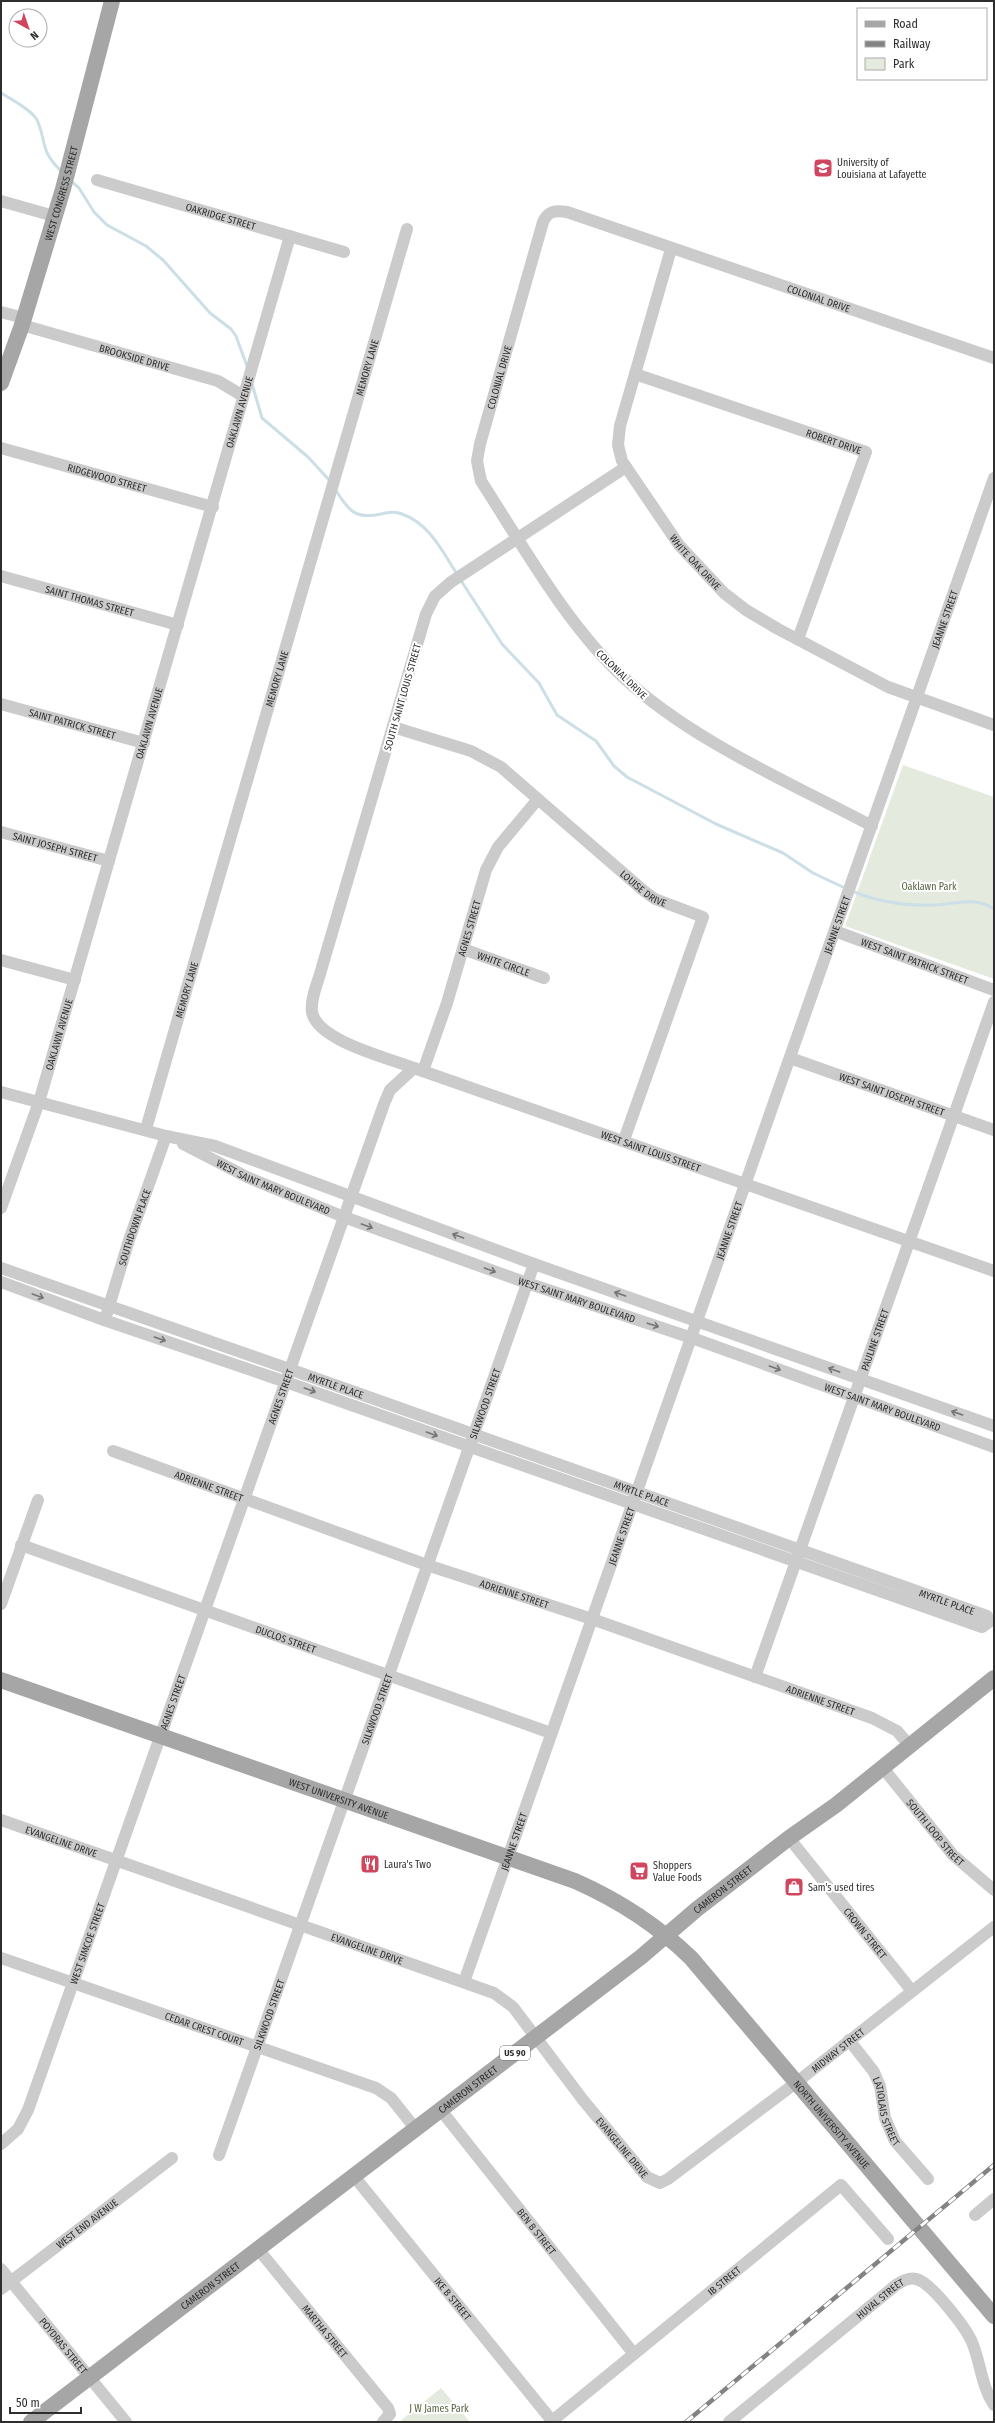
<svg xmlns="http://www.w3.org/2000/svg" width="995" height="2423" font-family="'Fira Sans Condensed',sans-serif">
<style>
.green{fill:#e5eade}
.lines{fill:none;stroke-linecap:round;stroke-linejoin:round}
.stream{stroke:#ccdfe7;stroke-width:3}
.minor{stroke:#cbcbcb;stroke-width:12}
.major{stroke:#a6a6a6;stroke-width:16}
.rail-casing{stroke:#838383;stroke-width:4.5}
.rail{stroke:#fff;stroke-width:3;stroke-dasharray:9;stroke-linecap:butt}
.oneway{stroke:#757575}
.labels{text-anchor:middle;stroke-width:4;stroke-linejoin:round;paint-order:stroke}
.shield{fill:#fff;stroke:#6d6d6d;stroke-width:1}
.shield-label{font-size:9px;font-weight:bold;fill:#2e2e2e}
.poi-label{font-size:10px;fill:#2e2e2e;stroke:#fff;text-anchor:start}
.street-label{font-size:10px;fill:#2e2e2e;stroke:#fff}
.park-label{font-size:10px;fill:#556541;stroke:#fff}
</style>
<rect width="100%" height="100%" fill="#fff"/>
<!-- green -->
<path class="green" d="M903 765 994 797V979L845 926Z
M441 2388 470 2422H399Z"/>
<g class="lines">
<!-- stream -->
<path class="stream" d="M1 93C11 99 34 111 38 122 47 145 40 150 61 171
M71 181 79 188 94 212 107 225 146 246 163 260 210 313 231 329 236 336 248 369
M252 384 262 418 308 457 330 481
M335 489C348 510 355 520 381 514 388 512 395 511 402 514 430 524 442 551 457 574
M460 579 502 644 539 683 557 715 596 741 614 766 627 777 716 824 783 853 813 873 847 889
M852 891C878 902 906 906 934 905 956 904 974 896 994 909"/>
<!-- minor -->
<g class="minor">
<path id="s1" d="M97 180 344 252"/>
<path d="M1 201 54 216"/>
<path id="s2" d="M671 249 620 426 618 445 622 461 679 545 724 593 746 610 778 629 888 687 994 725"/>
<path d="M1 312 24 318"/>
<path id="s3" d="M22 325 218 381 243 396"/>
<path id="s4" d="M635 374 866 452 798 639"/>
<path id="s5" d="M1 448 213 507"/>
<path id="s6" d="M626 467 451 582 435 596 426 614 322 967C319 980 310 998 312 1012 317 1041 389 1058 414 1068L994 1271"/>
<path id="s7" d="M1 576 178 625"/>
<path id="s8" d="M1 704 144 743"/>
<path id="s9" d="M393 727 471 751 501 767 644 891 655 899 703 917 624 1140"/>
<path id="s10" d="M872 826C789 782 692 741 623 677 567 625 523 546 481 481L477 461 480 444 543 222C548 211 555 210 567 212L994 358"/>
<path id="s11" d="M1 832 109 861"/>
<path id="s12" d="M835 931 994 990"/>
<path id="s13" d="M463 949 544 978"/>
<path d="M1 960 75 980"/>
<path id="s14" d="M790 1058 994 1130"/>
<path id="s15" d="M423 1071 447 1003 486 870 498 847 538 799"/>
<path d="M1 1092 166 1136 215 1146 534 1264 994 1426"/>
<path id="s16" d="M146 1129 407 229"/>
<path id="s17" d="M183 1144 247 1177 344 1217 527 1283 692 1338 994 1447"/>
<path id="s18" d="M1 1208 39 1102 290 236"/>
<path id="s19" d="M1 1268C330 1383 659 1499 987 1616L989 1622 982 1627 286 1382 104 1320 1 1282"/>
<path id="s20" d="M107 1313 129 1240 166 1136"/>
<path id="s21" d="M113 1451 427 1565 592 1619 872 1718 897 1731 910 1746"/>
<path id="s22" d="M21 1545 551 1733"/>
<path d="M1 1604 38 1500"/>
<path id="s23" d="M755 1677 994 1002"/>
<path id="s24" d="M883 1768 953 1855 994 1890"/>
<path id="s25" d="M1 1820 494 1993 513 2007 583 2100 647 2177 660 2183 668 2179 797 2082 994 1927"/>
<path id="s26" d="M789 1838 912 1991"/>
<path id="s27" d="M1 1958 376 2088 391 2098 415 2128"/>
<path id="s28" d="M464 1982 994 478"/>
<path id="s29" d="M849 2040 874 2072 880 2086 885 2118 895 2141 928 2179"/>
<path id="s30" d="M440 2109 634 2354"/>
<path id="s31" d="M1 2144 18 2129 28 2110 384 1104 390 1090 414 1068"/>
<path id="s32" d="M219 2155 534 1264"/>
<path id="s33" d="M353 2175 553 2422"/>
<path d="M975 2215 994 2199"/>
<path id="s34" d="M258 2249 388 2408 390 2414 383 2422"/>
<path id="s35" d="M1 2269 126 2422"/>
<path id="s36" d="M1 2289 172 2158"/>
<path id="s37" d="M552 2421 841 2185 888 2239"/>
<path id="s38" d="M729 2422 896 2285C902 2281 909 2277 916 2279 931 2282 966 2328 972 2342 981 2364 981 2385 994 2405"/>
</g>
<!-- major -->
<g class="major">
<path id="s39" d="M1 383 22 325 63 189 112 1"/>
<path id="s40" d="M1 1680 575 1881C618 1900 657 1925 691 1958L994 2316"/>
<path id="s41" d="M31 2422 641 1957 697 1909 789 1838 836 1805 994 1678"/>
</g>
<defs>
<path id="rail" d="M686 2422 994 2165"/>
</defs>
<!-- rail casing -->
<use href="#rail" class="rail-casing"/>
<!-- rail -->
<use href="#rail" class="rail"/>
</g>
<!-- one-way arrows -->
<defs><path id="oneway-shaft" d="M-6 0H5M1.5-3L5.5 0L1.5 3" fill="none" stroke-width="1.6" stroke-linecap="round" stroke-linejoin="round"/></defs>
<g class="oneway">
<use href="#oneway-shaft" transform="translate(367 1226) rotate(20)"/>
<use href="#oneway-shaft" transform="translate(458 1236) rotate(-160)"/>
<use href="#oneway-shaft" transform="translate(490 1270) rotate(20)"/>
<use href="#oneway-shaft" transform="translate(620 1294) rotate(-161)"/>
<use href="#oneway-shaft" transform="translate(38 1296) rotate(20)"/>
<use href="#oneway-shaft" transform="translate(653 1325) rotate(18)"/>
<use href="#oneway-shaft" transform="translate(160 1339) rotate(19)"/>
<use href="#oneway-shaft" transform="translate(775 1368) rotate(20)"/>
<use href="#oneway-shaft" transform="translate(834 1370) rotate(-160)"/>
<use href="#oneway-shaft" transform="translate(310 1390) rotate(20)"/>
<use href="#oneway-shaft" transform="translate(957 1413) rotate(-161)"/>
<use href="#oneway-shaft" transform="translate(432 1434) rotate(20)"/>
</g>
<!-- icons -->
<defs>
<symbol id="university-square" viewBox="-11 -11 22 22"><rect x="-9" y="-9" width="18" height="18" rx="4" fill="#d0465e" stroke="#fff"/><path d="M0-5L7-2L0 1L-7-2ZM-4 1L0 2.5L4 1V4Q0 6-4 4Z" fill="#fff"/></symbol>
<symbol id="restaurant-square" viewBox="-11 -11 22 22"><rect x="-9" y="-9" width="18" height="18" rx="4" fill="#d0465e" stroke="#fff"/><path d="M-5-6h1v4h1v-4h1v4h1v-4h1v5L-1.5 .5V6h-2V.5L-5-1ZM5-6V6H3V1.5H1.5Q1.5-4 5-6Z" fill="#fff"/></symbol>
<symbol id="supermarket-square" viewBox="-11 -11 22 22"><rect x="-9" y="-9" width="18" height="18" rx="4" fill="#d0465e" stroke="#fff"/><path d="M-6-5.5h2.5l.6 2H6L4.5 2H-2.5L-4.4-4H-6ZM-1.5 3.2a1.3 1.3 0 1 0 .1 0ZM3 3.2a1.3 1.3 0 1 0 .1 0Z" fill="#fff"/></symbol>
<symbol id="shop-square" viewBox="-11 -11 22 22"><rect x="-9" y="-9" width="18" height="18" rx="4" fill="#d0465e" stroke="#fff"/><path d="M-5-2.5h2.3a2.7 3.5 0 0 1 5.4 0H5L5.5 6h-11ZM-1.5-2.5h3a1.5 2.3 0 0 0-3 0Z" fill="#fff"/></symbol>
</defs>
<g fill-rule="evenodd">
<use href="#university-square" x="812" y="157" width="22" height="22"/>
<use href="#restaurant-square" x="359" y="1853" width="22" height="22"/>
<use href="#supermarket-square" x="628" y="1860" width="22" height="22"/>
<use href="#shop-square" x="783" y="1876" width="22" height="22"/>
</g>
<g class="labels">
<!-- shield labels -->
<rect class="shield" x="500" y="2046" width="30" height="14" rx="3"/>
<g class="shield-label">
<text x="515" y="2056">US 90</text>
</g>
<!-- poi labels -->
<g class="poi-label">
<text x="837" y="166">University of<tspan x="837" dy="12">Louisiana at Lafayette</tspan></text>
<text x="384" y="1868">Laura's Two</text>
<text x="653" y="1869">Shoppers<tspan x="653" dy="12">Value Foods</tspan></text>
<text x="808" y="1891">Sam's used tires</text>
</g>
<!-- street labels -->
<g class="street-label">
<text dy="4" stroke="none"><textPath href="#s39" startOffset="199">WEST CONGRESS STREET</textPath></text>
<text dy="4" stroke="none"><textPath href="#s1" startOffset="129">OAKRIDGE STREET</textPath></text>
<text dy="4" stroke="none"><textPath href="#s10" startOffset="1097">COLONIAL DRIVE</textPath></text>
<text dy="4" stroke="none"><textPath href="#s3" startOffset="117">BROOKSIDE DRIVE</textPath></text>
<text dy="4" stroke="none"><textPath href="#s16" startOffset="793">MEMORY LANE</textPath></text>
<text dy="4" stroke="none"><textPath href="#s10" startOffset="641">COLONIAL DRIVE</textPath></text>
<text dy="4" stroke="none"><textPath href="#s18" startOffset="831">OAKLAWN AVENUE</textPath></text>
<text dy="4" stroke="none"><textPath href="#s4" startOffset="210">ROBERT DRIVE</textPath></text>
<text dy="4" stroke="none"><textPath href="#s5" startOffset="110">RIDGEWOOD STREET</textPath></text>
<text dy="4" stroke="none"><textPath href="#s2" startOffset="345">WHITE OAK DRIVE</textPath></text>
<text dy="4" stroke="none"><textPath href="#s7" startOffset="92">SAINT THOMAS STREET</textPath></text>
<text dy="4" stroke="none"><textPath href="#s28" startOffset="1445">JEANNE STREET</textPath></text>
<text transform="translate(622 674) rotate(44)" y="4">COLONIAL DRIVE</text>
<text dy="4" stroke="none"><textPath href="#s16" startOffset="469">MEMORY LANE</textPath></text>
<text transform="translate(402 697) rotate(-74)" y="4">SOUTH SAINT LOUIS STREET</text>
<text dy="4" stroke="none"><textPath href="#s8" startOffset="74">SAINT PATRICK STREET</textPath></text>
<text dy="4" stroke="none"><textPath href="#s18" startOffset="507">OAKLAWN AVENUE</textPath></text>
<text dy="4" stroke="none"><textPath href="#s11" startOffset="56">SAINT JOSEPH STREET</textPath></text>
<text dy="4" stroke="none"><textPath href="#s9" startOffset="303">LOUISE DRIVE</textPath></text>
<text dy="4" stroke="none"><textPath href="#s28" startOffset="1121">JEANNE STREET</textPath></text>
<text dy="4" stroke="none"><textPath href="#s15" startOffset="150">AGNES STREET</textPath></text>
<text dy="4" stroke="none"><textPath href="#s12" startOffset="85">WEST SAINT PATRICK STREET</textPath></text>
<text dy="4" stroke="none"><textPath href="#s13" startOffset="43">WHITE CIRCLE</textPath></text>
<text dy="4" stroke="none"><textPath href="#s16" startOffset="145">MEMORY LANE</textPath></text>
<text dy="4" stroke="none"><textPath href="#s18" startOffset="183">OAKLAWN AVENUE</textPath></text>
<text dy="4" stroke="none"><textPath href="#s14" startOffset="108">WEST SAINT JOSEPH STREET</textPath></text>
<text dy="4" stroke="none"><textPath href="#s6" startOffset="1036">WEST SAINT LOUIS STREET</textPath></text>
<text dy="4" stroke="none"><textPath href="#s17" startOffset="100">WEST SAINT MARY BOULEVARD</textPath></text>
<text dy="4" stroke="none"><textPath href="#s20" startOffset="90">SOUTHDOWN PLACE</textPath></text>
<text dy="4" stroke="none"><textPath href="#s28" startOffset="797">JEANNE STREET</textPath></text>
<text dy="4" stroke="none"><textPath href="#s17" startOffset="424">WEST SAINT MARY BOULEVARD</textPath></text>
<text dy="4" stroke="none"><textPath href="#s23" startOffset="358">PAULINE STREET</textPath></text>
<text dy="4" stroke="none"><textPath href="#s19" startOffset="355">MYRTLE PLACE</textPath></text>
<text dy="4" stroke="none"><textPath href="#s31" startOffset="801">AGNES STREET</textPath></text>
<text dy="4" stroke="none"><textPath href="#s32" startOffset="797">SILKWOOD STREET</textPath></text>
<text dy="4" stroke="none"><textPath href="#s17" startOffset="748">WEST SAINT MARY BOULEVARD</textPath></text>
<text dy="4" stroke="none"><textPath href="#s21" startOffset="102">ADRIENNE STREET</textPath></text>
<text dy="4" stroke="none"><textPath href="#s19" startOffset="679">MYRTLE PLACE</textPath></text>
<text dy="4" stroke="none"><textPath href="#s28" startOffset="473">JEANNE STREET</textPath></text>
<text dy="4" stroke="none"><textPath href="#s21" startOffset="426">ADRIENNE STREET</textPath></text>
<text dy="4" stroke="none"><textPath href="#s19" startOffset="1003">MYRTLE PLACE</textPath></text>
<text dy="4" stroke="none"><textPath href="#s22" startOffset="281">DUCLOS STREET</textPath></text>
<text dy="4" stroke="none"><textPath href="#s21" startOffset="750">ADRIENNE STREET</textPath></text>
<text dy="4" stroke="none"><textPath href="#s31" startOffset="477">AGNES STREET</textPath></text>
<text dy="4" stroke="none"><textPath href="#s32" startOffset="473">SILKWOOD STREET</textPath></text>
<text dy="4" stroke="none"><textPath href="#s40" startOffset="358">WEST UNIVERSITY AVENUE</textPath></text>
<text dy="4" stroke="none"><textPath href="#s24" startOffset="83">SOUTH LOOP STREET</textPath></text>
<text dy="4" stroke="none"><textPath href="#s25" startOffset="64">EVANGELINE DRIVE</textPath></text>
<text dy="4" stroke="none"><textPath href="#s28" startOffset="149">JEANNE STREET</textPath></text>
<text dy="4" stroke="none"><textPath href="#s41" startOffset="873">CAMERON STREET</textPath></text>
<text dy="4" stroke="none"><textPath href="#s26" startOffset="122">CROWN STREET</textPath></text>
<text dy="4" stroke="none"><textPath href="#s31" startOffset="221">WEST SIMCOE STREET</textPath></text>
<text dy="4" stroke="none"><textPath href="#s25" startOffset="388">EVANGELINE DRIVE</textPath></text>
<text dy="4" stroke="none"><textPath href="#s32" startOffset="149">SILKWOOD STREET</textPath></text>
<text dy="4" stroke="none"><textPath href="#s27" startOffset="215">CEDAR CREST COURT</textPath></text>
<text dy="4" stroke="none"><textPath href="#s25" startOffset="999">MIDWAY STREET</textPath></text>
<text dy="4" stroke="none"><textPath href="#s41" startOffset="549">CAMERON STREET</textPath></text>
<text dy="4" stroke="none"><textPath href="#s29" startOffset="82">LATIOLAIS STREET</textPath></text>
<text dy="4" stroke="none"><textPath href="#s40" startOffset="966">NORTH UNIVERSITY AVENUE</textPath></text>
<text dy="4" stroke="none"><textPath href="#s25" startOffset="724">EVANGELINE DRIVE</textPath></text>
<text dy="4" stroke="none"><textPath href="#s36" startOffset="108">WEST END AVENUE</textPath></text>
<text dy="4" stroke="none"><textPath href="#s30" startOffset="156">BEN B STREET</textPath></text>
<text dy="4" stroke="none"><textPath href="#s37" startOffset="222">IB STREET</textPath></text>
<text dy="4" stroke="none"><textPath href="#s41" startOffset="225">CAMERON STREET</textPath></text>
<text dy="4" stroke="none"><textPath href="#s33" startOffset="159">IKE B STREET</textPath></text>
<text dy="4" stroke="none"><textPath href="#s38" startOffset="195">HUVAL STREET</textPath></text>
<text dy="4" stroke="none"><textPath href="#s34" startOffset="106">MARTHA STREET</textPath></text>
<text dy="4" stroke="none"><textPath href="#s35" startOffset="99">POYDRAS STREET</textPath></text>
</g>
<!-- park labels -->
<g class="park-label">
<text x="929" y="890">Oaklawn Park</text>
<text x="439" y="2412">J W James Park</text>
</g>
</g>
<!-- border -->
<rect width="995" height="2423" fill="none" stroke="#2e2e2e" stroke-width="4"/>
<!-- legend -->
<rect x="857" y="8" width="130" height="72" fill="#ffffff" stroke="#ababab"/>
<rect x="865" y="21" width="20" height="6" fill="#a6a6a6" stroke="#ababab"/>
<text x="893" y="28" font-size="12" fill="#2e2e2e">Road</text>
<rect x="865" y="41" width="20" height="6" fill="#838383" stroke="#ababab"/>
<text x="893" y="48" font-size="12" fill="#2e2e2e">Railway</text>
<rect x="865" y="58" width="20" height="12" fill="#e5eade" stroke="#ababab"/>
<text x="893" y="68" font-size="12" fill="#2e2e2e">Park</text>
<!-- north arrow -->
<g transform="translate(28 28) rotate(140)"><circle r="19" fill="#ffffff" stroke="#ababab"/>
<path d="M0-3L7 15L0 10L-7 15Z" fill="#d0465e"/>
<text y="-6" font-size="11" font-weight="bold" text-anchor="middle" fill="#2e2e2e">N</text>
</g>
<!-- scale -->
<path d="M10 2407v6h71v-6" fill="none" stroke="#2e2e2e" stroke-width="2"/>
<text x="16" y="2407" font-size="12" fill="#2e2e2e" stroke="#ffffff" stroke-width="3" paint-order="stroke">50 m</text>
</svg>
